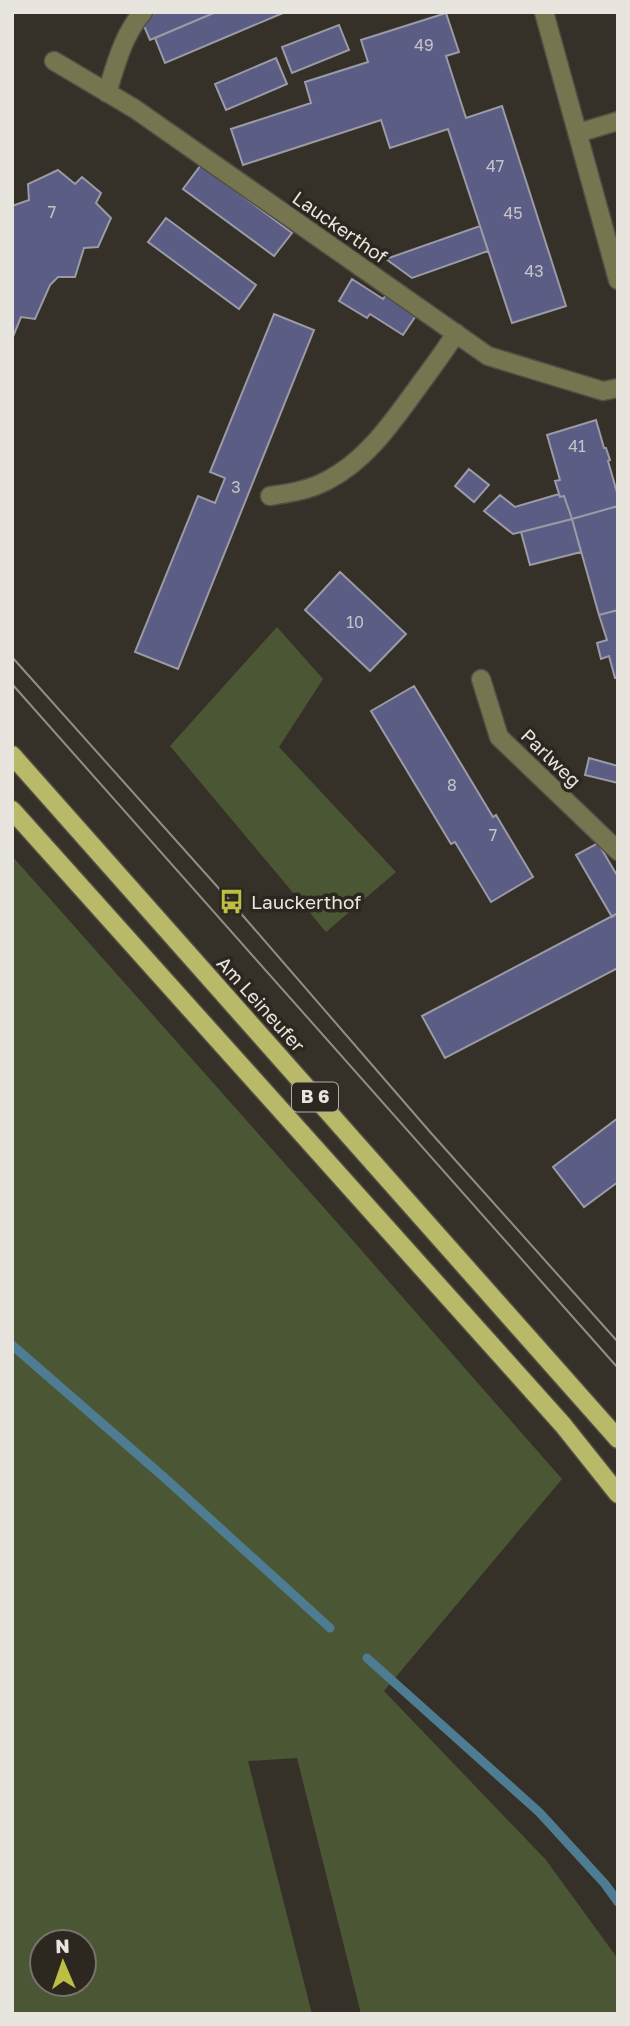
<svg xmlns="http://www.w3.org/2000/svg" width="630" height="2026" font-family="'Golos Text',sans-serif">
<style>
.green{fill:#4b5734;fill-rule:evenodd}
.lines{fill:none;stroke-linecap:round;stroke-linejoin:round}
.stream{stroke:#4e7d93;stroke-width:9}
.building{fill:#5c5d84;stroke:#9a9ba6;stroke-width:2}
.minor-casing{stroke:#524e45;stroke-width:21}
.major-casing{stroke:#524e45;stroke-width:21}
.minor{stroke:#757650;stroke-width:18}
.major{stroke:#b8ba69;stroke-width:18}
.tram{stroke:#928e86;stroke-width:2}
.labels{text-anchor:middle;stroke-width:7;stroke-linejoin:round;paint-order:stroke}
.number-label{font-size:16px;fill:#c5c3c8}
.shield{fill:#2c271f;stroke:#b0aca5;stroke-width:2}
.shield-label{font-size:18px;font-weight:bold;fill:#e8e5df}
.street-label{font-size:19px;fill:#e8e5df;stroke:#2c271f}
.poi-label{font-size:19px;fill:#e8e5df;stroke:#2c271f;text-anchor:start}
</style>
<rect width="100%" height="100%" fill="#363128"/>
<!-- green -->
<path class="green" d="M277 627 323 679 279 747 396 872 326 932 170 746Z
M12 856 341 1227 562 1479 384 1691 546 1860 618 1959V2014H361L297 1758 248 1761 312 2014H12ZM42 1942H84V1984H42Z"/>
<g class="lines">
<!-- stream -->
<path class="stream" d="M12 1345 166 1479 330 1628
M367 1658 539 1812 605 1884 618 1902"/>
</g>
<!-- building -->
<path class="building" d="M156 12H216L150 40 141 19Z
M216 12 283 13 165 63 155 38Z
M446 13 459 52 446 56 466 118 502 106 566 306 512 323 448 129 390 148 381 120 243 165 231 129 311 103 305 82 368 62 361 40Z
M339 25 349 50 292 73 282 47Z
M276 58 287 84 226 110 215 84Z
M201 165 292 233 274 256 183 189Z
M58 170 75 184 82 177 101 193 96 203 111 218 98 247 84 248 75 277H58L50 285 35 319 21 317 12 339V206L29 200 28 184Z
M166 218 256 285 239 309 148 242Z
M480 226 488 251 412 278 386 259Z
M352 279 383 299 386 295 417 314 403 335 370 314 367 318 339 301Z
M274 314 314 330 178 669 135 652 198 496 215 503 225 478 210 472Z
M596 420 604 448H606L610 460 608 461 618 496V506L572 519 564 496 560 497 555 481 560 480 547 435Z
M469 469 489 485 474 502 455 486Z
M559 494 560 497 564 496 572 519 521 532 513 534 484 511 500 495 515 507Z
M618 506V610L599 615 572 519Z
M572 519 581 552 530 565 521 532Z
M340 572 406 634 370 671 305 610Z
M618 610V677L615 678 609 656 601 659 597 643 607 640 599 615Z
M414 686 493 817 496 815 533 877 491 902 455 842 451 844 371 711Z
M589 758 618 766V783L585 775Z
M598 843 618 877V913L612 917 576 855Z
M618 913V968L445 1058 422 1016Z
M618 1118V1182L584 1207 553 1167Z"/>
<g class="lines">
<defs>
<path id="minor" d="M544 12 618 280
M54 61 135 109 488 356 603 391 618 388
M107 93C116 64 123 35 143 12
M578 133 618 121
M270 496C290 493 310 490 328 480 367 460 393 421 418 387 431 369 444 352 456 333
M481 679 499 737 618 851"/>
<path id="major" d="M12 755 618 1439
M12 810 563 1425 618 1494"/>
</defs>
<!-- minor casing -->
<use href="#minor" class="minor-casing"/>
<!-- major casing -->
<use href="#major" class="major-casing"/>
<!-- minor -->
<use href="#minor" class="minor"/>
<!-- major -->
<use href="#major" class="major"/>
<!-- tram -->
<path class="tram" d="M12 657 231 902 431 1133 618 1342
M12 684 618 1368"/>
</g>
<!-- icons -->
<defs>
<symbol id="bus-bare" viewBox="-9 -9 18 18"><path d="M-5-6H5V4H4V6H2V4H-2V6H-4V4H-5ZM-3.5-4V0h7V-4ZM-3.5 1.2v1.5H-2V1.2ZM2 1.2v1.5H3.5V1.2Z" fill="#bcbf43" stroke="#2c271f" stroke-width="2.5" paint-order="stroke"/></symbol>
</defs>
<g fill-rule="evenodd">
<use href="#bus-bare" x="214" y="884" width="35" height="35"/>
</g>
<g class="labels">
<!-- number labels -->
<g class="number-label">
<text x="424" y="51">49</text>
<text x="495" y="172">47</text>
<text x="52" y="218">7</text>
<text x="513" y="219">45</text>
<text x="534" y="277">43</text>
<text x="577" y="452">41</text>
<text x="236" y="493">3</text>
<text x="355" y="628">10</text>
<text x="452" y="791">8</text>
<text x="493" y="841">7</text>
</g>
<!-- shield labels -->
<rect class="shield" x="292" y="1082.5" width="46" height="29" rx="5"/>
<g class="shield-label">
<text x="315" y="1103">B 6</text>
</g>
<!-- street labels -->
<g class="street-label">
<text transform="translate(340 227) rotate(35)" y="7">Lauckerthof</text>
<text transform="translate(551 758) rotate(44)" y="7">Parlweg</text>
<text transform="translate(261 1004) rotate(48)" y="7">Am Leineufer</text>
</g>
<!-- poi labels -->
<g class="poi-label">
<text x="251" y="909">Lauckerthof</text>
</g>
</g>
<!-- border -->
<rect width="630" height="2026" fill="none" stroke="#e8e5df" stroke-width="28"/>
<!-- north arrow -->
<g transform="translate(63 1963) rotate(358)"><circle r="33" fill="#2c271f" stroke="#77736c" stroke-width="2"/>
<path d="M0-5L12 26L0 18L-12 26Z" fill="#bcbf43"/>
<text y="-10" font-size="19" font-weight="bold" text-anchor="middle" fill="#e8e5df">N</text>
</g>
</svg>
